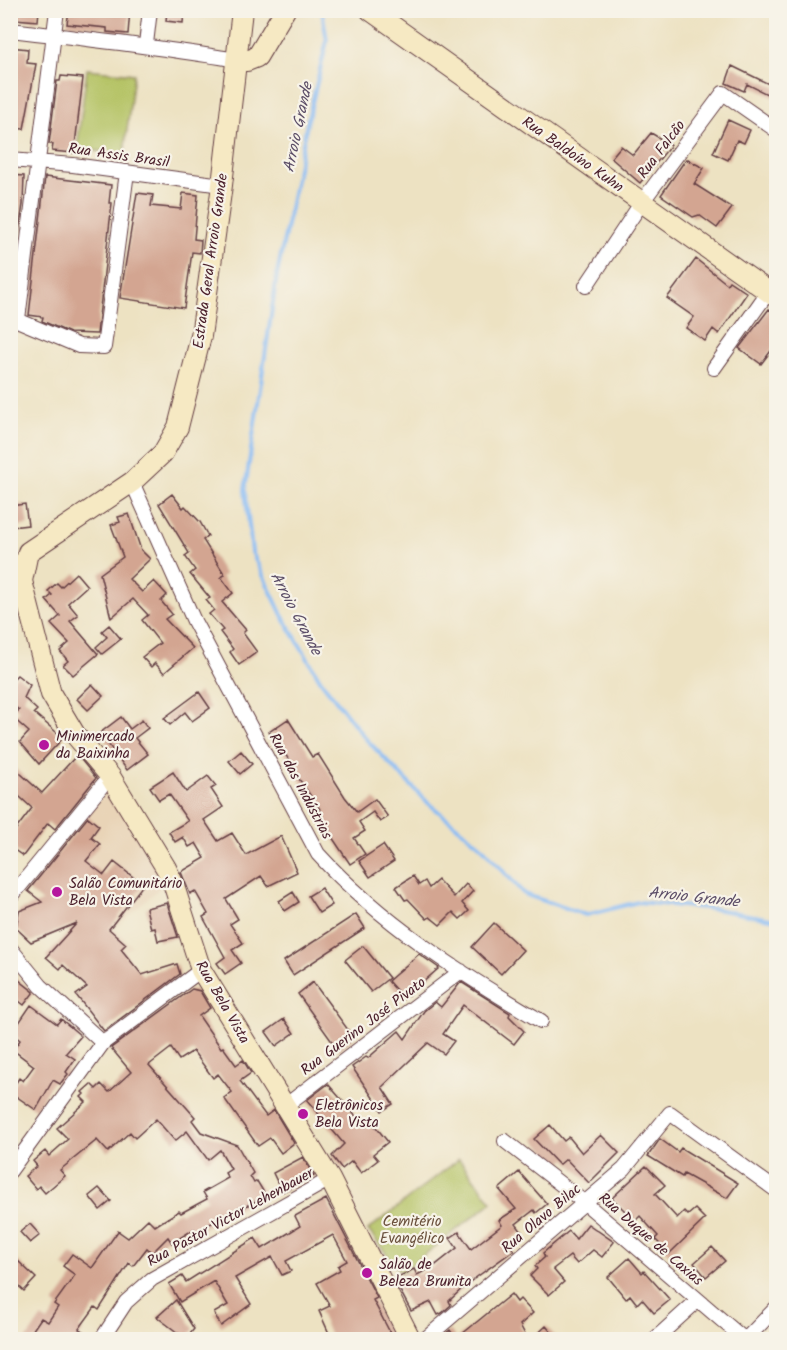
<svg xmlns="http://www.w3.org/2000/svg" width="787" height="1350" font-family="Kalam,sans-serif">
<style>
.built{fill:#e9d4b7}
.green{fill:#b4c264;stroke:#7f7048;stroke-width:1.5}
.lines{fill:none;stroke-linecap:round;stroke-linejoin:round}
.stream{stroke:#87bbf5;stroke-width:4}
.building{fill:#d3a591}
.street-casing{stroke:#623c42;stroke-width:16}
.secondary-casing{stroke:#623c42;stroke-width:22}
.street{stroke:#fff;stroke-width:14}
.secondary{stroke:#f6e9c3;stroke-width:20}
.poi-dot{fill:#b5179e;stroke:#f7f3e8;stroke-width:2}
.labels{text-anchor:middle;stroke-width:4.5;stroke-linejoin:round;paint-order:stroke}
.street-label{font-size:15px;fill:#4a1f2b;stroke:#f7f3e8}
.poi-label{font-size:15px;fill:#4a1f2b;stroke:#f7f3e8;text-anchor:start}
.park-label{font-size:15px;fill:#6a503c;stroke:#f7f3e8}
.water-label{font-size:16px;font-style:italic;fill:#5c4e68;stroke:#f7f3e8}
</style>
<rect width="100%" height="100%" fill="#f7f3e8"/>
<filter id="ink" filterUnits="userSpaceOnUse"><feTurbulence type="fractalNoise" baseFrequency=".0167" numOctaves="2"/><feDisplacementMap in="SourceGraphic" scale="12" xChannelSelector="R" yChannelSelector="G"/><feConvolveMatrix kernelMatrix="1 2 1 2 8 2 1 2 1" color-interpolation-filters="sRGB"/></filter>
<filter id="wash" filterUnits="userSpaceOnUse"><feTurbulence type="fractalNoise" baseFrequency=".008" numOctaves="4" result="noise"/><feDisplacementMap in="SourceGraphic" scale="24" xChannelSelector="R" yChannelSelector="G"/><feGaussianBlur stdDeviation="1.35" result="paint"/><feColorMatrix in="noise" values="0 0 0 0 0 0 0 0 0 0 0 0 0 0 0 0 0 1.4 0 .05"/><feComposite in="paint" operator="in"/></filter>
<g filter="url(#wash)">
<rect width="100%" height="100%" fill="#ede2c2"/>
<!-- built -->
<path class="built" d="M109 790 166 882 115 928 132 946 106 966 66 925 90 896 47 860Z"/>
<!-- green -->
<path class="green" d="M87 69 134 74 124 154 77 149Z
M459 1159 492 1202 401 1273 368 1230Z"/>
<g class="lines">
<!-- stream -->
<path class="stream" d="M322 10 327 41 307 123 277 275 245 490 252 552 282 615 321 681 365 738 428 803 481 846 524 894 586 915 638 902 715 909 776 920"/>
</g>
<g id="blocks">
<!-- building -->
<path class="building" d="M16 10H39L38 21 15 19Z
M69 10H130L128 34 107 32V28L67 24Z
M167 10H184L183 23 166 21Z
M10 47 28 49 27 63 36 64 24 129 10 128Z
M732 66 777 88V99L747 84 744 91 726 83Z
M61 76 83 78 74 153 52 151 53 144H49L57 81H60Z
M728 120 750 130 744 143 737 140 728 160 713 153Z
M651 133 671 145 640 183 611 158 621 146 633 155Z
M686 159 704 168 694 184 732 208 717 228 699 215 693 217 661 195Z
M10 175 24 176 23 204 17 244 10 243Z
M45 177 111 185 109 203H112L97 334 70 333 42 321 43 317 29 315Z
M137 193 153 195 151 206 181 209 183 193 198 195 194 239 201 240 200 253 192 252 184 308 120 298Z
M696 259 727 284 729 281 747 293 719 334 713 329 705 341 686 328 694 317 667 298Z
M769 309 777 314V343L761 364 739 348Z
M172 494 183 508 185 506 200 522 208 536 203 540 225 575 221 577 233 593 222 602 246 630 243 633 257 652 239 665 230 652 233 649 220 632 223 630 209 614 214 610 206 600 210 598 190 574 195 570 185 556 189 553 159 504Z
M25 504 28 525 12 527 10 506Z
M129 514 141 550 150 559 129 579 142 592 154 581 167 595 161 601 172 614 165 619 193 648 164 673 155 663 151 667 142 657 160 643 142 620 148 615 133 599 111 618 100 574 123 557 111 525 120 522 118 517Z
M76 573 87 586 68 603 78 615 70 621 98 654 73 675 63 665 68 661 60 651 69 643 51 624 60 616 46 600 52 595 48 591 57 583 61 587Z
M109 625 121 639 102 654 96 647 107 637 102 631Z
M17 675 30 685 24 698 37 710 34 713 63 738 39 764 20 742 29 732 12 717 19 710 10 703V682Z
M92 684 103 696 88 710 77 699Z
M199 692 210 708 192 721 185 712 170 725 164 718Z
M121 717 130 729 142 720 148 728 135 738 148 754 127 770 100 733Z
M288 719 312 757 318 754 345 797 357 812 375 799 388 817 380 822 373 812 359 822 365 831 354 838 365 854 350 864 328 831 330 830 319 814 322 812 292 769 295 768 269 732Z
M241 751 252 764 240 774 229 761Z
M77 755 96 778 55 829 48 823 23 856 10 847V837L32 808 10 788V764L42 793Z
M173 772 186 792 208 776 216 786 211 789 223 807 204 820 218 841 232 833 246 855 281 836 297 872 268 886 261 876 226 899 238 919 230 924 243 943 232 950 241 963 225 974 217 963 225 957 203 917 208 914 195 891 190 894 181 872 205 858 196 843 189 847 183 837 175 842 169 832 188 821 169 794 159 800 150 787Z
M88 817 99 826 91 837 100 844 86 861 104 875 114 862 143 885 109 929 126 944 121 949 142 975 177 964 180 974 104 1031 76 995 87 987 63 965 60 969 46 957 77 923 31 942 16 928 19 911 42 902 28 891Z
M383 845 394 861 370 877 359 861Z
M413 876 419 885 425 881 429 888 438 880 454 897 466 884 473 891 462 903 469 911 460 919 453 912 440 925 430 917 427 919 408 899 405 900 396 887Z
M321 888 332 905 319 913 308 896Z
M293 892 299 902 285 911 279 901Z
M167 903 178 937 158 941 155 928 151 929 146 908Z
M356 914 365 928 293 975 284 961Z
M494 923 523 950 501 974 472 947Z
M363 946 389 978 371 992 345 960Z
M419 954 439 968 404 999 388 981Z
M10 973 34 992 24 1005 10 994Z
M313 982 354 1038 338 1050 298 994Z
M461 982 510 1013 509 1016 524 1031 514 1044 463 1005 443 1034 454 1041 444 1054 428 1043 382 1087 393 1104 382 1111 352 1067 366 1057 368 1058 399 1031 405 1039 424 1011 435 1002 441 1007Z
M192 989 200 991 210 1008 199 1016 221 1048 223 1047 236 1065 243 1060 251 1073 240 1081 266 1116 274 1110 294 1143 281 1153 270 1138 258 1146 224 1098 232 1092 218 1074 213 1078 193 1051 179 1060 171 1048 149 1065 195 1117 192 1120 201 1132 237 1145 253 1173 250 1176 254 1183 257 1181 266 1196 244 1207 243 1205 196 1232 194 1229 172 1243 168 1237 152 1253 147 1248 133 1266 129 1263 99 1310 95 1307 79 1329 83 1331 77 1340H26L41 1318 48 1322 58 1307 54 1304 75 1275 63 1266 72 1254 92 1268 118 1231 128 1238 148 1219 155 1226 179 1211 181 1213 207 1199 203 1192 228 1178 225 1173 231 1169 220 1150 208 1160 187 1131 175 1141 156 1119 135 1138 130 1132 108 1152 97 1140 60 1170 65 1176 45 1193 39 1186 36 1189 25 1176 37 1166 33 1161 45 1151 49 1156 68 1139 57 1128 86 1102 81 1097 84 1094 82 1092 91 1084 96 1089 101 1084 109 1092 131 1072 111 1048Z
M31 1005 57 1024 61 1019 81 1036 66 1053 75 1059 66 1072 68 1074 60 1084 53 1080 36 1110 10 1092 19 1078 23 1081 34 1066 13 1050 20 1040 12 1033Z
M284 1019 294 1033 276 1046 266 1032Z
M328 1084 365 1127 372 1122 388 1142 373 1154 378 1160 361 1173 352 1161 342 1169 332 1156 344 1144 307 1100Z
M550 1125 564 1141 569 1137 582 1153 601 1135 619 1153 589 1183 566 1159 559 1165 534 1139Z
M660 1139 678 1152 681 1148 738 1183 727 1198 684 1174 682 1177 648 1156Z
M303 1157 314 1176 282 1192 273 1173Z
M646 1166 665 1185 655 1194 677 1218 684 1211 688 1215 695 1209 705 1219 669 1254 655 1239 658 1236 640 1216 635 1221 612 1198Z
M519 1172 547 1204 536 1213 534 1210 516 1224 522 1232 507 1242 514 1250 467 1284 449 1301 451 1305 442 1313 438 1315 431 1302 411 1311 394 1279 414 1269 417 1275 433 1267 457 1248 450 1238 459 1232 471 1249 502 1225 499 1220 516 1209 499 1189Z
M99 1188 111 1201 100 1210 89 1196Z
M326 1199 377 1298 373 1300 394 1340H332L319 1311 330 1306 317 1283 340 1270 338 1266 347 1261 333 1235 286 1261 291 1271 282 1275 272 1257 235 1278 251 1304 221 1326 214 1313 228 1305 214 1281 180 1302 169 1284 182 1276 186 1282 255 1238 262 1249 282 1237 300 1226 295 1216Z
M30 1224 40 1235 30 1243 20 1232Z
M588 1224 614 1242 602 1257 593 1250 577 1264 570 1256 553 1269 564 1282 549 1295 530 1276 537 1269 535 1266 545 1257 543 1253 569 1231 576 1239Z
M712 1247 725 1261 706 1277 694 1263Z
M629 1258 642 1273 644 1271 670 1300 654 1313 642 1299 637 1304 630 1295 626 1299 608 1277Z
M18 1261 36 1278 24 1291 10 1278V1269Z
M511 1294 517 1302 520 1299 533 1313 520 1325 528 1340H438L450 1330 456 1339Z
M176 1300 194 1329 186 1339 157 1317Z
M546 1326 558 1340H531Z"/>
</g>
</g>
<g filter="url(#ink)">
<use href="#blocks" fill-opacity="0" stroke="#623c42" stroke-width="1.5"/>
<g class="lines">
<defs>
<path id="street" d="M10 30C86 39 162 47 237 60
M146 44 150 10
M10 160 73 165 222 185
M586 286 642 202 723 93 776 130
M10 317 79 346 104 347 127 172
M18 319 57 10
M714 368 776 281
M132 482 194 621 318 854C382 924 460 973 541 1021
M10 898 110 776
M10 948 41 986 103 1043
M285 1106 461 971
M505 1141 585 1203 745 1340 776 1308
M10 1171 103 1043 201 970
M101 1340 126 1302 152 1279 330 1179
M424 1340 624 1169 670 1113 776 1190
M654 1340 697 1301"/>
<path id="secondary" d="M370 10 776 297
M237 60 247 61 257 57 285 10
M10 562 22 581 51 694 76 736 110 776 166 868 173 883 201 970 330 1179 411 1340
M22 581 28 552 132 482 163 453 178 427 201 336 222 185 242 10"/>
</defs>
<!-- street casing -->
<use href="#street" class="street-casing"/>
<!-- secondary casing -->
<use href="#secondary" class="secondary-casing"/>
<!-- street -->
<use href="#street" class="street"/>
<!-- secondary -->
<use href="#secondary" class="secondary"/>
</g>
</g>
<!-- markers -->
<g class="poi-dot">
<circle cx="44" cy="745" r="6"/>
<circle cx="57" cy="892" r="6"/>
<circle cx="303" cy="1114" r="6"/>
<circle cx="367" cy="1273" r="6"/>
</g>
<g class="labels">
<!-- street labels -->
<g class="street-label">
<text transform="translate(661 149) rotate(-53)" y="5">Rua Falcão</text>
<text transform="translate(573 154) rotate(35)" y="5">Rua Baldoíno Kuhn</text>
<text transform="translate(119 155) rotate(8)" y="5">Rua Assis Brasil</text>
<text transform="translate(210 261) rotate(-82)" y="5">Estrada Geral Arroio Grande</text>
<text transform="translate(301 786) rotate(62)" y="5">Rua das Indústrias</text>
<text transform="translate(223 1002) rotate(60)" y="5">Rua Bela Vista</text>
<text transform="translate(363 1026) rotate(-37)" y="5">Rua Guerino José Pivato</text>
<text transform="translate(230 1217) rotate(-29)" y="5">Rua Pastor Victor Lehenbauer</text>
<text transform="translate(541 1218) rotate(-40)" y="5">Rua Olavo Bilac</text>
<text transform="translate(651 1239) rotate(41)" y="5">Rua Duque de Caxias</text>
</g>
<!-- poi labels -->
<g class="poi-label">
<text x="56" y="741">Minimercado<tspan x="56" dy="17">da Baixinha</tspan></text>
<text x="69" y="888">Salão Comunitário<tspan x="69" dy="17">Bela Vista</tspan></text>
<text x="315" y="1110">Eletrônicos<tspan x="315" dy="17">Bela Vista</tspan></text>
<text x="379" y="1269">Salão de<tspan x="379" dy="17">Beleza Brunita</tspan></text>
</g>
<!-- park labels -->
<g class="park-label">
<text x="412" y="1226">Cemitério<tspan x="412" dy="17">Evangélico</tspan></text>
</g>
<!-- water labels -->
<g class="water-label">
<text transform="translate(297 127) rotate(-78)" y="6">Arroio Grande</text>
<text transform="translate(297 613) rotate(62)" y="6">Arroio Grande</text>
<text transform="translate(694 896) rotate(6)" y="6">Arroio Grande</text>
</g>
</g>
<!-- margin -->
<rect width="787" height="1350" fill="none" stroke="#f7f3e8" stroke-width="36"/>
</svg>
